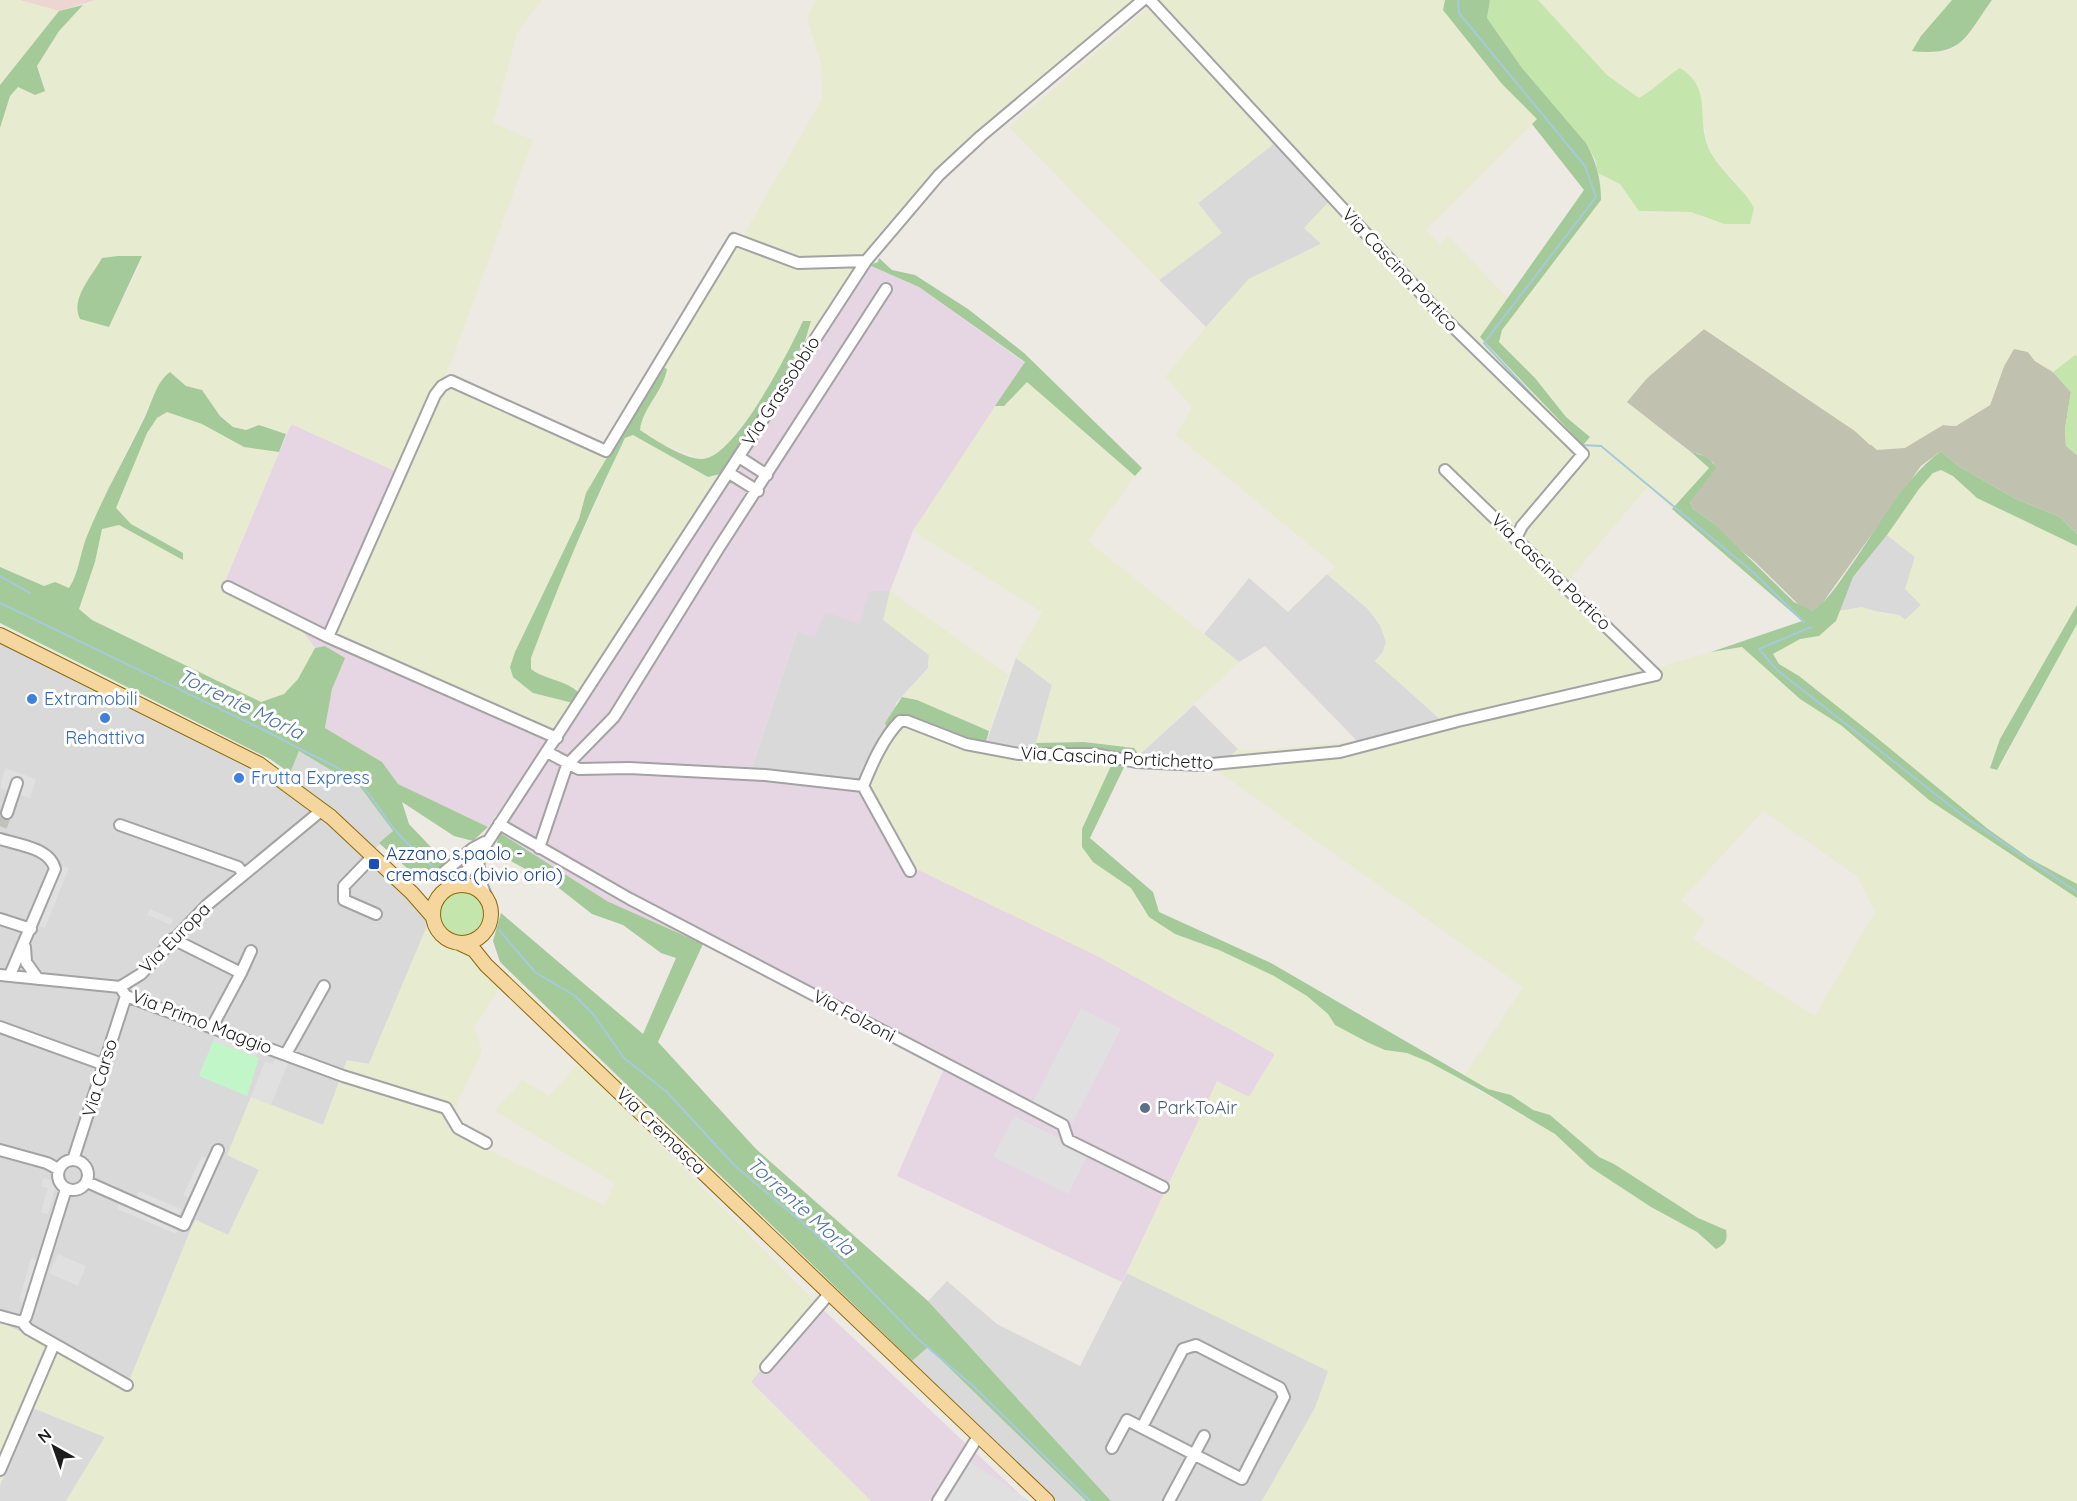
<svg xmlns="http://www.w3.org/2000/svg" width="2077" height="1501" font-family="Quicksand,sans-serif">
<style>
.residential{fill:#dad9d9}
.commercial{fill:#edd5d2}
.industrial{fill:#e6d5e2}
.construction{fill:#c0c1af}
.farmland{fill:#e7ebcf;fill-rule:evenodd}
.grass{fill:#c4e5ab}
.forest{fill:#a5ca9a}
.park{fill:#c1f6c9}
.parking{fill:#e0e0e0}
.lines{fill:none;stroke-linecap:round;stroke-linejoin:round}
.stream{stroke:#a5cad9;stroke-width:2}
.minor-tunnel{stroke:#c3c1bb;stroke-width:10;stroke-dasharray:10 5;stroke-linecap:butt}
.minor-casing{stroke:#a3a3a3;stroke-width:14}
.major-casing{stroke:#8c6909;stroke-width:16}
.minor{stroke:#fff;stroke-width:10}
.major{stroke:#f6d69f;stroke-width:14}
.shop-dot{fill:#3f7fe0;stroke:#fff;stroke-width:2}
.transit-dot{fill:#1a4fb4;stroke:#fff;stroke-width:2}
.service-dot{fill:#5c6f8a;stroke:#fff;stroke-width:2}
.labels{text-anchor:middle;stroke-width:6;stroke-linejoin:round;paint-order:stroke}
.street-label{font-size:18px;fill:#1c1c1c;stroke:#fff}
.shop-label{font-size:18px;fill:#366cbe;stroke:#fff;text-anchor:start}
.transit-label{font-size:18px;fill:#164399;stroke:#fff;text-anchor:start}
.service-label{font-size:18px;fill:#4e5e75;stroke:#fff;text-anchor:start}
.water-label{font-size:20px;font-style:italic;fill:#4f75a6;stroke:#fff}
</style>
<rect width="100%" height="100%" fill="#edeae3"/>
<!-- residential -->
<path class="residential" d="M1285 135 1337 194 1321 244 1249 279 1206 327 1159 280 1221 233 1197 204Z
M1887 535 1915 557 1911 571 1921 605 1905 620 1899 615 1874 611H1838L1853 577Z
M1327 574 1368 609 1380 625 1386 642 1383 652 1375 661 1440 719 1357 741 1265 646 1239 662 1204 634 1249 578 1288 612Z
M869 591H890L884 620 929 655 928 668 896 703 891 735 867 782 752 768 797 632 825 612Z
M0 643 264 771 283 785 299 751 361 788 393 831 366 858 430 919 369 1064 347 1061 323 1125 251 1097 228 1155 259 1170 228 1235 196 1220 193 1224 128 1384 0 1322Z
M1016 658 1052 685 1032 758 983 752Z
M1194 705 1238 749 1216 770 1125 765 1139 755Z
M1127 1273 1329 1371 1315 1408 1262 1501H1111L928 1301 947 1281 997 1324 1080 1366Z
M928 1346 1086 1501H1054L912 1361Z
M33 1408 105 1437 66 1501H0V1485Z"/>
<!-- commercial -->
<path class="commercial" d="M19 0H96L59 11Z"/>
<!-- industrial -->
<path class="industrial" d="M869 265 919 287 1025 363 913 531 890 591H869L860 624 825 612 815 638 797 632 752 768 867 782 1101 958 1275 1054 1249 1097 1217 1082 1122 1282 897 1176 943 1071 703 944 607 901 500 833Z
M291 424 404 475 553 731 488 827 397 784 382 762 325 728 332 689 344 658 325 646 315 648 298 626 223 586Z
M815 1302 1027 1501H871L751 1382Z"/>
<!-- construction -->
<path class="construction" d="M1704 329 1855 431 1870 445 1925 435 1943 425 1956 426 1990 405 2004 366 2014 348 2028 352 2035 361 2053 372 2071 392 2065 429 2066 446 2077 455V534L2060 517 2014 498 1957 465 1941 451 1921 466 1821 605 1812 611 1802 608 1754 561 1722 535 1712 522 1693 509 1690 502 1714 463 1700 454 1691 452 1626 402 1647 378Z"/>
<!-- farmland -->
<path class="farmland" d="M0 0H19L59 11 0 85Z
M96 0H542L517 33 493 123 533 140 445 378 609 455 586 493 579 519 524 632 513 677 533 693 573 703 553 731 454 689 337 634 350 594 404 475 292 424 286 434 259 425 246 430 233 427 212 407 208 397 186 386 170 372 157 389 122 460 87 537 75 579 69 588 55 582 44 586 0 567V128L10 96 18 87 34 95 44 82 37 66 59 31 83 5ZM142 256 140 266 109 327 80 319Z
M816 0H1133L969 140 926 181 881 231 805 341 810 322 775 380 728 444 719 453 702 459 657 442 640 430 642 417 665 378 661 366 744 234 822 99 821 63 807 18Z
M1157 0H1445L1443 10 1466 40 1502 84 1537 119 1426 230 1440 244 1449 236 1507 298 1481 337 1583 445 1590 437 1566 417 1535 378 1499 342 1502 330 1601 201 1598 173 1620 184 1639 210 1648 213 1691 212 1706 218 1741 187 1714 158 1707 143 1705 129 1666 76 1659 87 1639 98 1607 75 1538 0H1952L1921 36 1923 53 1945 52 1956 47 1992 0H2077V356L2075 355 2053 372 2035 361 2028 352 2014 349 2004 366 1990 405 1955 426 1943 425 1905 448 1877 450 1855 431 1704 329 1647 378 1627 402 1709 467 1672 509 1648 486 1567 582 1653 669 1711 652 1742 647 1800 699 1842 726 1929 800 2077 898V1501H1262L1315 1408 1328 1371 1127 1273 1217 1081 1249 1097 1275 1054 1101 958 914 868 867 782 902 717 923 719 964 740 986 742 983 751 1108 752 1110 768 1107 777 1082 829 1093 862 1131 888 1141 908 1176 934 1219 950 1274 976 1307 996 1328 1014 1335 1025 1385 1050 1407 1053 1429 1062 1555 1134 1590 1167 1651 1207 1697 1232 1711 1246 1726 1230 1698 1218 1614 1164 1599 1157 1550 1115 1533 1110 1511 1095 1488 1089 1465 1075 1523 987 1216 770 1238 749 1265 750 1357 741 1440 719 1375 661 1383 652 1386 642 1380 625 1368 609 1327 574 1335 566 1176 435 1192 407 1165 377 1206 327 1249 279 1321 244 1304 228 1336 194 1284 135 1198 203 1222 233 1159 280 1009 127ZM1763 811 1857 876 1875 912 1815 1016 1692 939 1705 920 1681 900Z
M1027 382 1135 476 1088 541 1239 662 1139 755 1134 748 1121 746 1084 742 1036 743 1052 685 1016 658 1042 612 913 531 995 406H1004Z
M167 412 202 424 244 447 279 452 223 586 298 626 315 648 298 679 284 694 261 702 92 620 79 609 95 562 102 529 119 525 172 554 183 553 131 524 116 508 147 433 157 418Z
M633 434 698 472 708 477 720 474 579 693 537 674 531 669V658L566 565 581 537 625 437Z
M1941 470 1953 476 1977 498 2077 546V605L2000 739 1990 767 1997 770 2006 756 2077 624V884L2029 858 1988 829 1871 733 1799 676 1779 664 1773 654 1800 638 1819 636 1836 621 1838 611 1862 607 1884 614 1899 615 1905 620 1921 605 1905 589 1915 557 1887 535 1919 489 1933 473Z
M890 591 1008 675 989 731 917 700 902 697 928 668 929 655 883 620Z
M430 919 500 988 474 1027 482 1051 458 1101 453 1133 604 1205 615 1183 495 1111 522 1080 549 1096 579 1063 815 1302 751 1382 871 1501H66L105 1437 34 1408 0 1485V1322L128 1384 195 1220 228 1235 259 1170 227 1155 251 1097 323 1125 347 1060 369 1064Z"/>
<!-- grass -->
<path class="grass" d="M1490 0H1538L1607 75 1639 98C1655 89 1665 77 1680 68 1712 88 1697 115 1707 144 1715 168 1742 185 1754 208L1750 224H1725L1691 212 1639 211 1620 184 1598 173 1595 159 1586 143 1522 68 1487 18Z
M2075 355 2077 356V455L2066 446 2065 429 2071 392 2053 372Z
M439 915a23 23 0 1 1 46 0a23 23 0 1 1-46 0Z"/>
<!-- forest -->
<path class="forest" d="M1445 0H1490L1487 18 1522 68 1586 143C1596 161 1601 179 1601 200L1502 330 1499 342 1535 378 1566 417 1590 437 1583 445 1480 337 1584 190 1532 124 1537 119 1502 84 1443 10Z
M1952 0H1992C1965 37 1963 57 1912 51L1921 36Z
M83 5 59 31 37 66 45 91 35 95 18 87 10 96 0 128V85L59 11Z
M118 256H142L109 327 80 319C70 299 92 276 102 258Z
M879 258 892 270 915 275 968 309 1024 353 1142 468 1135 476 1027 382 1004 406H995L1025 362 919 287 869 265 878 262Z
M803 321H811L805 341 720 474 708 477 633 435 625 438C590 510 559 583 531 658V669C545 680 567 680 579 693L573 703 533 693 513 677 510 667 515 652 579 519 586 493 661 366 667 369C663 392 643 407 640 430 655 440 684 459 702 459 735 459 790 349 803 321Z
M170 372 186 386 202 390 220 416 233 427 246 430 259 425 286 434 279 452 244 447 202 424 167 412 157 418 147 433 116 508 131 524 183 553V560L119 525 102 529 95 562 79 609 92 620 261 702 284 694 298 679 315 648 325 646 345 658 332 689 325 728 382 762 398 784 488 827 473 841 454 836 402 802 409 824 448 865 434 880 418 878 379 843 393 831 361 788 299 751 290 773 270 759 0 623V567L44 586 55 582 69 588C79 573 80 553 87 536 103 496 125 458 144 419 152 403 156 382 170 372Z
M1941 451 1957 465 2014 498 2060 517 2077 534V546L1977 498 1953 476 1941 470 1933 473 1919 489 1887 535 1853 577 1836 621 1819 636 1800 639 1773 654 1779 664 1799 676 1871 733 1988 829 2029 858 2077 884V898L1929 800 1842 726 1800 699 1742 647 1711 652 1802 621 1672 509 1709 468 1691 452C1700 454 1712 458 1716 468L1690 502 1693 509 1712 522 1794 602 1812 611C1826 602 1836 587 1845 574 1876 532 1899 483 1941 451Z
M2077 605V624L1997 770 1990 768 2000 739Z
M902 697 917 700 989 731 986 742C950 739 936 720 902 717L888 730 885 723Z
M1084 742 1134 748 1139 755 1125 765 1090 838 1153 892 1159 912 1271 963 1488 1089 1511 1095 1533 1110 1550 1115 1599 1157 1614 1164 1698 1218 1726 1230C1728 1241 1725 1244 1716 1249L1697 1232 1651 1207 1590 1167 1555 1134 1479 1089 1429 1062 1407 1053 1385 1050 1367 1042 1335 1025 1328 1014 1307 996 1274 976 1219 950 1175 934 1149 917 1131 888 1093 862 1082 847V829L1110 768 1108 752 1034 749 1036 743Z
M500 833 607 901 703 944 658 1042 756 1149 928 1301 1111 1501H1086L928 1347 912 1361 500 962 493 941 501 913 643 1034 676 958 661 953 623 925 592 914 555 885 494 852Z"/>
<!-- park -->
<path class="park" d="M213 1041 259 1058 247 1096 199 1076Z"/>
<!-- parking -->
<path class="parking" d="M5 768 36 779 30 798 0 788Z
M63 866 69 868 45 928 39 926Z
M150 909 173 919 171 925 147 915Z
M1081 1008 1121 1029 1073 1122 1033 1102Z
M216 1033 259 1049 256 1057 213 1041Z
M276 1056 289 1061 271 1105 251 1097 265 1061 273 1064Z
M1014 1116 1089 1153 1068 1194 993 1157Z
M202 1156 209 1159 190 1198 183 1195Z
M43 1178 51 1180 55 1189 48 1214 41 1212 48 1188 41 1186Z
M139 1191 181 1209 178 1218 135 1199Z
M120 1200 180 1226 176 1234 117 1209Z
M58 1254 86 1266 78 1286 49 1273Z
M31 1258 38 1260 25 1303 19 1301Z
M970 1462 1003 1483 1029 1501H947Z"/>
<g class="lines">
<!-- stream -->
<path class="stream" d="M1458 0 1459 13 1585 166 1596 197 1484 343 1544 408
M1581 445 1601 446 1754 573 1804 622
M0 576 30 593
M0 603 274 735C300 751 330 761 355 779 372 793 381 814 395 830 408 845 423 858 438 872
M1811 627 1759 649 1777 670 1966 818 2077 892
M499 930 535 972 575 996 593 1014 624 1058 667 1092 735 1166 815 1233 918 1339 971 1384 1090 1501"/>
<!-- minor-tunnel -->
<path class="minor-tunnel" d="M2 827 7 813"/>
<defs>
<path id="minor" d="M1150 0 1443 317 1583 454 1522 526 1516 538
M739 457 767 475
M729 473 758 491
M228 587 328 637 557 738
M328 637 435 395 442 386 451 381 606 451 734 239 798 263 866 261
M547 752 579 769 629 768 765 775 863 786C872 764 883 738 900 721H907L966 744 1019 754H1095L1136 762 1201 765 1340 752 1458 721 1656 675 1445 470
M863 786 910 871
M7 813 17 783
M499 824 630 899 1063 1125 1068 1140 1163 1187
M120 825 238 867 244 874
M0 839C19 845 50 848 55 869L10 975
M539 848 567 765 614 717 718 549 886 289
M373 856 344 886V900L376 914
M478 857 480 881 487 898
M444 872 472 849 485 842
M453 887 478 857 866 261 939 175 981 136 1143 0
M0 919 31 929
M173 939 241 973 212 1027
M25 947 26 962 38 979
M241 973 251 951
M0 975 120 987 141 974 207 905 322 810
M120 987 126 996 343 1076 446 1108 458 1128 486 1143
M0 1027 105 1065
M286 1054 324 986
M0 1150 47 1163 58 1169
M58 1175a15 15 0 1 1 30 0a15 15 0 1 1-30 0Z
M73 1160 126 996
M87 1182 184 1225 218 1150
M0 1316 22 1322 28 1329 127 1385
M22 1322 26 1317 66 1189
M766 1367 830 1293
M1112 1448 1127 1420 1242 1479 1284 1397 1280 1388 1196 1345 1183 1349 1142 1427
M0 1470 54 1344
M938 1501 979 1435
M1169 1501 1204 1436"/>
<path id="major" d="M0 635 259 764 331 817 412 893 433 917
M433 914a29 29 0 1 1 58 0a29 29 0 1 1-58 0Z
M459 943 474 950 486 965 1047 1501"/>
</defs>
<!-- minor casing -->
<use href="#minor" class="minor-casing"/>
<!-- major casing -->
<use href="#major" class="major-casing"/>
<!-- minor -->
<use href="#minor" class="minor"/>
<!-- major -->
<use href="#major" class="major"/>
</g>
<!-- markers -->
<g class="shop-dot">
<circle cx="32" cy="699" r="6"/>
<circle cx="105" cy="718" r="6"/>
<circle cx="239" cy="778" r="6"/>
</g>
<rect class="transit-dot" x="368" y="858" width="12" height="12" rx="3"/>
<circle class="service-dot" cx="1145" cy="1108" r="6"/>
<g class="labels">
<!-- street labels -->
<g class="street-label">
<text transform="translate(1400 270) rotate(47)" y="6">Via Cascina Portico</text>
<text transform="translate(781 391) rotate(-57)" y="6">Via Grassobbio</text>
<text transform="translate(1551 572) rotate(44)" y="6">Via cascina Portico</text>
<text transform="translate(1117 758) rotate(3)" y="6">Via Cascina Portichetto</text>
<text transform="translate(175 938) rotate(-45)" y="6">Via Europa</text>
<text transform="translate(854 1016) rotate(28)" y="6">Via Folzoni</text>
<text transform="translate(202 1022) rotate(21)" y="6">Via Primo Maggio</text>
<text transform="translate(100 1078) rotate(-73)" y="6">Via Carso</text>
<text transform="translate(661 1131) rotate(44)" y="6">Via Cremasca</text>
</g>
<!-- shop labels -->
<g class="shop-label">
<text x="44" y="705">Extramobili</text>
<text x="105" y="744" text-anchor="middle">Rehattiva</text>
<text x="251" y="784">Frutta Express</text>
</g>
<!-- transit labels -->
<g class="transit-label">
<text x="386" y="860">Azzano s.paolo -<tspan x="386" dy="21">cremasca (bivio orio)</tspan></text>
</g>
<!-- service labels -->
<g class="service-label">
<text x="1157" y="1114">ParkToAir</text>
</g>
<!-- water labels -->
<g class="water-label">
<text transform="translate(241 704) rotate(26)" y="7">Torrente Morla</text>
<text transform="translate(801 1206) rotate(42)" y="7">Torrente Morla</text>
</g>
</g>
<!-- north arrow -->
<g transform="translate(54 1447) rotate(320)" stroke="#ffffff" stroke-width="4.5" paint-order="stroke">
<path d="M0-4.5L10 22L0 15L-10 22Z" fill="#1c1c1c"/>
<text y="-9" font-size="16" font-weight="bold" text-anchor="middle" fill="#1c1c1c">N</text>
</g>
</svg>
